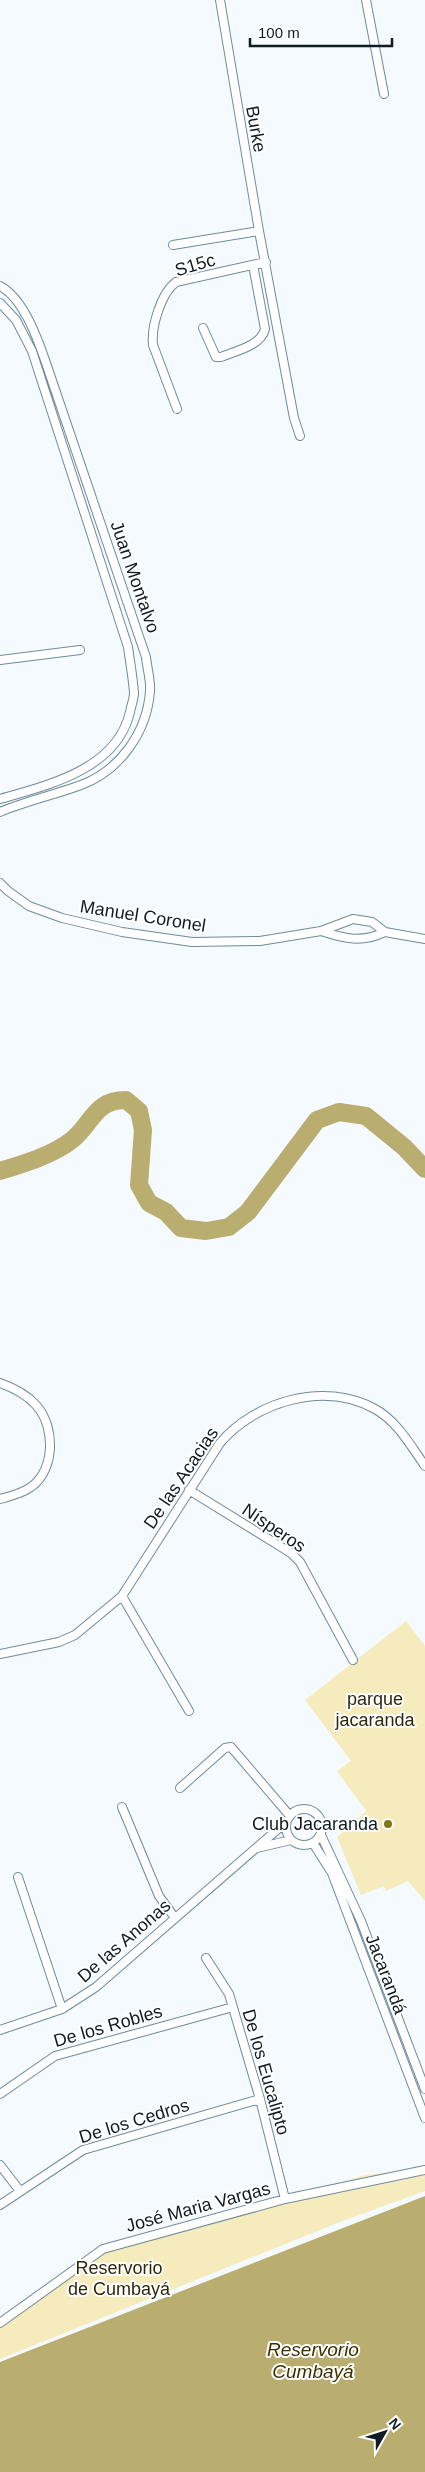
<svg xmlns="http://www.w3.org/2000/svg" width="425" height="2472" font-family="Arial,sans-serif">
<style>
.green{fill:#f5ebbd}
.water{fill:#baad70}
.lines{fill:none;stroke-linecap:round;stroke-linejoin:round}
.river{stroke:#baad70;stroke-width:18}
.street-casing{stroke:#6f8b9b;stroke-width:10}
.street{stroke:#fff;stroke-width:8}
.poi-dot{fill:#867416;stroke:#fff;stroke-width:2}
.labels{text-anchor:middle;stroke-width:4;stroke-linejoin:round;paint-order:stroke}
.street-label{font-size:18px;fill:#101c22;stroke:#fff}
.park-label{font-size:18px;fill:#2f290c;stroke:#fff}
.poi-label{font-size:18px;fill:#101c22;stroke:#fff;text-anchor:end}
.water-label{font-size:19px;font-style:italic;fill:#3c3200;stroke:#fff}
</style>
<rect width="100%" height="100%" fill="#f4fafe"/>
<!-- green -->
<path class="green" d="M406 1621 425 1646V1901L408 1881 386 1891 384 1886 361 1895 337 1837 366 1811 337 1771 351 1761 305 1700Z
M425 2169V2191L340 2222 0 2359V2327L105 2252 365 2175Z"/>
<!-- water -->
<path class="water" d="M425 2196V2472H0V2362Z"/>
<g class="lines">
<!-- river -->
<path class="river" d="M0 1171C23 1164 53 1155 72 1140 93 1123 94 1100 126 1100L139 1111 143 1130 139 1185 149 1203 166 1212 181 1228 206 1231 229 1227 248 1212 317 1120 339 1112 366 1116 404 1147 425 1169"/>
<defs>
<path id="street" d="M220 0 259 231 294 418 300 436
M366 0 384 94
M173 245 259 231
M0 286C23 298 37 337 45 360L146 657C147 668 151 681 150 691 147 733 119 771 81 785 54 795 26 801 0 812
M0 303 16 320 32 351 128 647C130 662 133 678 134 693 134 699 131 706 130 712 117 769 49 785 0 799
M203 328 216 357H221C235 351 261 346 265 329L253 265
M177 409 153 345C151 327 161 293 176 282L266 262
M0 660 80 650
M0 883 8 891 29 906 62 918 122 932 192 942 260 941 321 931 353 919 372 922 385 932 425 939
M321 931C345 939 362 943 385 932
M0 1383C14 1388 26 1394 36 1405 57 1428 55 1476 26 1490 18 1494 8 1497 0 1499
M189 1490 291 1553 300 1562 353 1660
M122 1596 189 1711
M0 1654 59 1642 75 1635 122 1596 220 1443C256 1401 324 1381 375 1409 397 1421 411 1446 425 1466
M180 1788 225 1748 231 1747 290 1816
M122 1807 159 1896 175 1918
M286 1827a18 18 0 1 1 36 0a18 18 0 1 1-36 0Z
M321 1835 361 1921 425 2089
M313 1843 332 1873 425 2118
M257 1848 291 1840
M18 1877 62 2009
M206 1958 229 1994 260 2099 285 2199
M0 2030 62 2009 96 1987 286 1822
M0 2094 55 2056 233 2007
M0 2165 20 2191
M0 2205 83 2150 260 2099
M0 2323 103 2249 285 2199 425 2170"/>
</defs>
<!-- street casing -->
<use href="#street" class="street-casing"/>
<!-- street -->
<use href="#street" class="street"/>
</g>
<!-- markers -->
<circle class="poi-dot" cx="388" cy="1824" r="5"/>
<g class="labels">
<!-- street labels -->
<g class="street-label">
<text transform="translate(256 129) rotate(80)" y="6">Burke</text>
<text transform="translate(195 265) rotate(-16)" y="6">S15c</text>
<text transform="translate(135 577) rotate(71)" y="6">Juan Montalvo</text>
<text transform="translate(143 916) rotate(9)" y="6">Manuel Coronel</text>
<text transform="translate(181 1478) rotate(-56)" y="6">De las Acacias</text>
<text transform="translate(274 1528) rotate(34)" y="6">Nísperos</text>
<text transform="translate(124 1941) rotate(-41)" y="6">De las Anonas</text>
<text transform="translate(386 1974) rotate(69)" y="6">Jacarandá</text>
<text transform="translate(108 2026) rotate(-16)" y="6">De los Robles</text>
<text transform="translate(266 2072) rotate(74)" y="6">De los Eucalipto</text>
<text transform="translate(134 2121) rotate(-17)" y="6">De los Cedros</text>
<text transform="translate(198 2207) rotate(-15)" y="6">José Maria Vargas</text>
</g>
<!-- park labels -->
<g class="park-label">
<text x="375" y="1705">parque<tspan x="375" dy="21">jacaranda</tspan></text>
<text x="119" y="2274">Reservorio<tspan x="119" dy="21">de Cumbayá</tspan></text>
</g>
<!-- poi labels -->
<g class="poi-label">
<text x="378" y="1830">Club Jacaranda</text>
</g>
<!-- water labels -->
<g class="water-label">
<text x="313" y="2356">Reservorio<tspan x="313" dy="22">Cumbayá</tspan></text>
</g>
</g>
<!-- north arrow -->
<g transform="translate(385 2432) rotate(51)" stroke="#ffffff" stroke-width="4" paint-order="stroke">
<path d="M0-4L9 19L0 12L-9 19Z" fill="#101c22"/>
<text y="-8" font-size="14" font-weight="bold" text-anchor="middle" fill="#101c22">N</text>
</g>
<!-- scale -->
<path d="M250 38v8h142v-8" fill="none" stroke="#101c22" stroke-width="2.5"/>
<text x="258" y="38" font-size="15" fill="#101c22" stroke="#ffffff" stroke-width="4" paint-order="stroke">100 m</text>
</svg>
